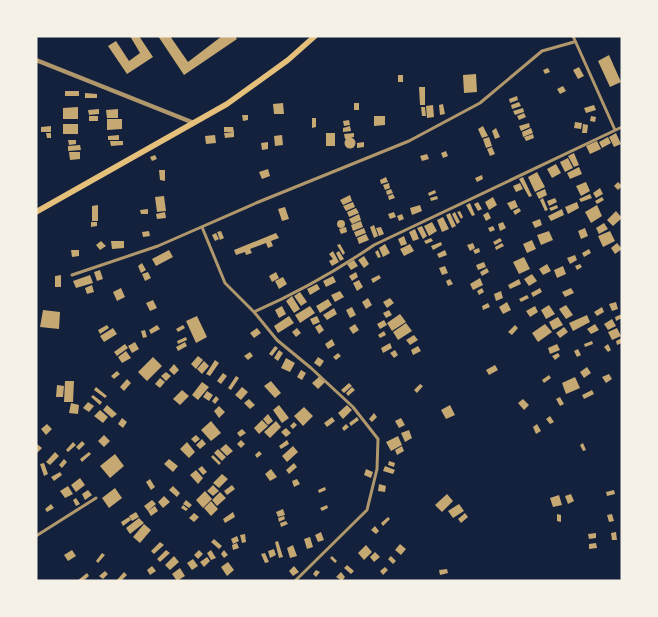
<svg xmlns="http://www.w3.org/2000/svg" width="658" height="617" font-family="'Roboto Serif',serif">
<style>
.building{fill:#c6a872}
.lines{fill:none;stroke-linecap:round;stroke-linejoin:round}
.minor{stroke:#b1986c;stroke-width:3}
.tertiary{stroke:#b1986c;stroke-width:4.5}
.trunk{stroke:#e5c07b;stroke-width:5.5}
</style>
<rect width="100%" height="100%" fill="#14213d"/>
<!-- building -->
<path class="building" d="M130 36H139L153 57 127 74 108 46 116 41 129 61 140 53Z
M158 36H170L188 62 222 36H235L237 39 184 75Z
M609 55 621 82 610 87 598 61Z
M579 67 584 76 578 79 573 70Z
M548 68 550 72 545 74 543 70Z
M476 74 477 92 464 93 463 75Z
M398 75H403V82H398Z
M563 86 566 91 560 94 557 89Z
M419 87H425V105H420Z
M65 91H79V96H65Z
M85 93 97 94V98H85Z
M517 96 518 100 510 103 509 99Z
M519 102 521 106 512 109 511 105Z
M283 103 284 114H274L273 104Z
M354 103H359V110H354Z
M443 104 445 114 440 115 439 105Z
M433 105 434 117 427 118 426 106Z
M594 105 596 110 586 113 584 108Z
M78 107V119H63V108Z
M421 107H425L426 116H422Z
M523 108 524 112 515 115 513 111Z
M99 109V114L89 115 88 110Z
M118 109V118H107L106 110Z
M524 113 526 117 519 120 517 116Z
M242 115H248V120L243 121Z
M89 116H98V121H89Z
M374 116H385V125L374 126Z
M591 116 596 117 595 122 590 121Z
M312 118H316V127L312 128Z
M107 119H122V129L107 130Z
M349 120 350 125 344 126 343 121Z
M575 122 582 123 581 129 574 128Z
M529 123 530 127 521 131 519 126Z
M63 124H78V134H63Z
M583 124 588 125 587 133H582Z
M51 126V132H41V127Z
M350 126 351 131 343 132V128Z
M483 126 488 136 482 138 478 129Z
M224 127H233L234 132H224Z
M496 128 500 137 495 139 492 131Z
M531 128 533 133 523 137 522 132Z
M234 132V137L225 138 224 133Z
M46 133H51V138H47Z
M326 133H335V146H326Z
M354 133V137L345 139 344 134Z
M616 133 621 144 614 147 609 137Z
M533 134 534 138 526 141 524 137Z
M119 135V140H108V136Z
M215 135 216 143 206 144 205 136Z
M282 135 283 145 275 146 274 136Z
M489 137 492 146 486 148 483 139Z
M608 137 611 143 602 148 599 142Z
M344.5 143a5.5 5.5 0 1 1 11 0a5.5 5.5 0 1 1-11 0Z
M68 140H76V144L69 145Z
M110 141H123V145L111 146Z
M597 141 601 149 590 154 586 146Z
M268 142V149L262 150 261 143Z
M364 142V147L357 148V143Z
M80 145 81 150 68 151V146Z
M492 147 495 154 490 156 487 149Z
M446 151 448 156 443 158 441 153Z
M69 152H80V159L70 160Z
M574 153 579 165 574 167 568 156Z
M427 154 429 159 422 161 420 156Z
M155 155 157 159 152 161 150 157Z
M568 158 573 168 565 172 560 162Z
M556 164 561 173 552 178 547 169Z
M579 167 582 174 570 179 567 173Z
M268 169 270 176 262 179 259 172Z
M159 170H165V181L160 180Z
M537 172 545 187 535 192 528 177Z
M482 175 483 179 477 182 475 178Z
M386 177 388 182 381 184 380 180Z
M523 177 532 196 529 197 519 179Z
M586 182 590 191 581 196 576 186Z
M618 182 622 186 618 190 614 186Z
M389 183 390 188 385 190 383 185Z
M520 183 523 189 516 192 513 186Z
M600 188 603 194 596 198 593 193Z
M391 189 393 193 387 195 386 191Z
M545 189 547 195 539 199 536 193Z
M435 190 436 193 429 196 428 193Z
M393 194 395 198 389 200 388 196Z
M590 194 592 198 581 202 579 199Z
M350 195 352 201 343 205 340 200Z
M164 196 166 211 157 212 155 197Z
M437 196 438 199 431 201 430 198Z
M493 197 497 205 489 210 485 202Z
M602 197 604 200 597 204 595 201Z
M543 198 548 210 545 211 540 200Z
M555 198 557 202 549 206 547 201Z
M515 200 518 207 511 210 507 203Z
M353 202 355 207 346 211 343 206Z
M478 202 482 209 478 211 474 204Z
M577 202 579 208 568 214 565 207Z
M470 203 475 215 472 216 466 205Z
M98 205V221H92V206Z
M420 205 422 211 412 215 410 208Z
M557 205 558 208 551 211 549 208Z
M597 205 602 216 591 223 585 212Z
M285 207 289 219 282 221 278 209Z
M356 208 359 213 349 217 347 212Z
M519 208 521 211 515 215 513 211Z
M148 209V214H141L140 210Z
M562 209 564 215 551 221 548 216Z
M460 211 463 217 461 219 457 212Z
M616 211 622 218 613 226 607 220Z
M165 212 166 218 157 219 156 214Z
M394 212 396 217 390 219 388 214Z
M455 212 460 222 457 224 452 214Z
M488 212 491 218 486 221 483 215Z
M450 213 456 226 452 228 446 215Z
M359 214 361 220 352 224 349 219Z
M402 214 404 219 399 221 397 216Z
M443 217 449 229 442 232 437 220Z
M540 219 542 225 535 228 532 222Z
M337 224a4 4 0 1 1 8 0a4 4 0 1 1-8 0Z
M361 221 363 227 353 231 351 225Z
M91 222H97V226L91 227Z
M432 222 437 231 429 236 424 226Z
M503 222 506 228 500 231 498 224Z
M604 223 608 229 599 234 596 228Z
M374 225 378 236 374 238 370 227Z
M422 226 427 236 423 239 417 228Z
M493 226 495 230 490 232 488 228Z
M346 227 347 232 341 234 339 229Z
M381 227 384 234 379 236 376 228Z
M364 228 366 233 356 237 354 232Z
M585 228 588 236 581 239 578 231Z
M415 229 419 239 413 241 409 232Z
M149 231 150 236 143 237 142 232Z
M221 231 224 238 220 240 217 232Z
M549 231 553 240 541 245 537 235Z
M610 231 615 241 603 247 598 236Z
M216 233 219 239 215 241 212 235Z
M276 233 279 238 271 241 273 246 268 248 266 243 250 249 252 253 246 255 245 252 236 255 234 250Z
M366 234 369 240 359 244 357 238Z
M404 236 407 244 401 246 398 239Z
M431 238 433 241 426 244 424 241Z
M500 238 502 241 495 245 493 242Z
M532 240 536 249 527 253 523 244Z
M101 241 106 246 100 250 96 245Z
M111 241H124V248L112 249Z
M441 242 442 245 433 250 431 246Z
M473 243 475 248 470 251 467 245Z
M502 243 504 246 496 250 495 247Z
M617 243 622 249 615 254 611 248Z
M340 244 345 253 343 255 337 245Z
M385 244 390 253 383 257 379 248Z
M410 244 414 251 404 256 400 249Z
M479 248 480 252 475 254 473 250Z
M589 249 591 253 584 257 582 253Z
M71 250H79V256L72 257Z
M169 250 173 257 156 266 152 259Z
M378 250 381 257 378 258 375 252Z
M445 250 447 255 439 258 437 254Z
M333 251 339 262 332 266 329 261 333 259 329 254Z
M339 251 344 259 340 261 336 253Z
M575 255 577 260 570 264 567 258Z
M364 256 369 264 364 268 358 260Z
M524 257 530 269 519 274 513 262Z
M354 260 358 266 351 270 347 264Z
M484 262 486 267 478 270 476 265Z
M142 263 146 270 141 273 138 266Z
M547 264 551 271 543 275 539 269Z
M580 264 582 267 577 270 575 266Z
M445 266 448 273 442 275 439 268Z
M563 266 566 274 557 278 554 270Z
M487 268 489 272 482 276 480 272Z
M100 270 103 279 97 281 94 272Z
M148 272 151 278 145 281 142 274Z
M276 272 279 278 272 282 269 276Z
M356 272 358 277 352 281 349 276Z
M532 274 537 281 529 286 524 279Z
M61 275V287H55V276Z
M90 275 93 283 76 288 73 281Z
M379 275 381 278 373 283 371 279Z
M333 276 336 282 326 287 323 281Z
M283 277 287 284 279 289 275 281Z
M480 278 483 285 473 290 470 284Z
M450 279 453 284 448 286 446 281Z
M519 279 521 284 510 289 508 285Z
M359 280 363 287 357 291 353 283Z
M317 284 320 289 310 295 307 289Z
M92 285 94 292 87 294 85 288Z
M121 288 125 297 117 301 113 292Z
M482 288 484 292 479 295 477 291Z
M540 288 542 292 533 297 531 293Z
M571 288 574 293 565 297 562 292Z
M340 291 344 297 335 302 331 295Z
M501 291 503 298 496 301 494 294Z
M300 292 307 302 301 306 294 296Z
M527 295 529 298 521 302 519 299Z
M292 296 300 309 294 313 286 301Z
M368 298 372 305 366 309 362 302Z
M390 298 394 303 387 308 383 302Z
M328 299 332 305 320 313 316 306Z
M153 300 157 308 150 311 146 303Z
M507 302 511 310 503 314 499 307Z
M616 302 618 309 612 311 609 304Z
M488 303 490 307 483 310 482 306Z
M549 305 555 314 546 319 541 310Z
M566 305 573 315 566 319 559 309Z
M282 306 286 314 279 318 275 310Z
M310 306 315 313 300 323 295 315Z
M535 306 538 312 530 317 526 311Z
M352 307 356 315 350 318 346 310Z
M602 307 604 312 597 316 594 312Z
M334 308 337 314 327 320 323 315Z
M43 310 60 312 59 329 40 327Z
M389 310 392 315 386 318 383 313Z
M400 314 406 322 392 331 387 323Z
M622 314V318L616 321 615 317Z
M587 315 590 322 573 331 569 323Z
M197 316 207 337 196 343 186 321Z
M289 316 294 323 278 333 274 326Z
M317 316 320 322 313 325 310 319Z
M558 317 563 325 553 330 549 322Z
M612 319 616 326 608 330 604 324Z
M384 320 387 325 380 329 377 324Z
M406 323 412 331 398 340 393 332Z
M320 324 324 330 319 334 315 327Z
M355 324 359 330 353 334 349 328Z
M545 324 552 332 538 342 532 333Z
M595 324 599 330 591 334 587 329Z
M107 325 109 328 100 334 98 330Z
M157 325 160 329 151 334 149 330Z
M183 325 185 328 178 332 176 329Z
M515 325 518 328 512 335 508 332Z
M564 327 568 332 560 338 556 333Z
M113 328 117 334 104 342 100 336Z
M257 328 261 333 254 338 250 333Z
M297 328 301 333 296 337 292 332Z
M617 328 621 336 612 340 608 332Z
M145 330 147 337 143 338 141 331Z
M384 331 386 335 380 338 378 335Z
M414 335 418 340 410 345 406 340Z
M186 337 187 340 178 344 177 341Z
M622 338V343L617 345 616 341Z
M332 339 335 345 328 349 325 344Z
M592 341 593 344 585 347 584 344Z
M135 342 139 349 132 353 128 346Z
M185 342 187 346 178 351 176 347Z
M390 343 392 348 383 353 381 348Z
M125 344 128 348 117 356 114 352Z
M557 344 560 350 550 354 548 348Z
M608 344 611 350 608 352 604 347Z
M275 346 278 348 272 356 269 354Z
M418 346 421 351 413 355 411 350Z
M578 349 581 355 577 357 574 351Z
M279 350 283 353 278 361 274 358Z
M395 350 398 355 394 358 390 353Z
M126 351 131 358 122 363 118 357Z
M250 352 253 356 248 360 244 356Z
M338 353 341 356 336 360 333 357Z
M558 353 560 356 555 360 552 356Z
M198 356 203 360 196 369 191 364Z
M153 357 162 366 147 381 138 372Z
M318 357 324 361 320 367 314 363Z
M286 358 295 363 290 372 281 368Z
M215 360 219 363 210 376 206 374Z
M204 361 209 366 202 374 197 369Z
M174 364 179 370 174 375 169 370Z
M495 365 498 370 489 375 486 370Z
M587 367 591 373 584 378 580 372Z
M301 370 306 373 302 380 297 377Z
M117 371 120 374 114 379 111 376Z
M166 372 171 376 166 381 161 376Z
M223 373 227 376 221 384 217 381Z
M609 374 612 379 606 383 602 377Z
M549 375 551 378 544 383 542 380Z
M236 376 239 378 231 390 228 388Z
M320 376 325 382 318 389 312 383Z
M575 377 580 388 566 394 562 383Z
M160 378 165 382 160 388 155 384Z
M127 379 131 383 124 391 120 387Z
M65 381H74L73 402H64Z
M271 381 281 393 275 398 264 386Z
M202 382 209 387 198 400 192 395Z
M349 383 352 386 344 393 341 390Z
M420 384 423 386 417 393 414 390Z
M57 385 64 386 63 397H56Z
M96 387 107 396 105 398 94 390Z
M242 387 248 392 241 400 235 395Z
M352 387 355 390 348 396 346 393Z
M182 390 189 396 180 405 173 399Z
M592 390 594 394 584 399 582 395Z
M207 391 213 395 209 401 203 397Z
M93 395 102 402 100 405 91 397Z
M216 396 219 399 215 404 212 401Z
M560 397 564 404 560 406 556 399Z
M249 399 255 405 250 409 244 403Z
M523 399 529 405 524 410 518 403Z
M88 402 94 406 89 412 83 408Z
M71 403 79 405 78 414 69 413Z
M107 405 117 414 112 418 103 410Z
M279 405 289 418 282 423 273 410Z
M347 405 352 410 343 419 338 413Z
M450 405 455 415 446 419 441 410Z
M219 406 225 412 219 418 214 411Z
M304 407 313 416 303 426 294 416Z
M100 410 108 417 103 423 94 416Z
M374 413 377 417 372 422 369 419Z
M268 414 273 421 268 425 263 419Z
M550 416 554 422 550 424 546 419Z
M332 417 335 421 327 427 324 423Z
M357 417 359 420 351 426 349 423Z
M122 418 127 422 123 428 118 424Z
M401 418 405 425 399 428 395 421Z
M262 420 268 426 259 434 254 428Z
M211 421 221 433 211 441 201 430Z
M276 421 281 427 270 438 264 432Z
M294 422 297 425 293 429 290 426Z
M47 424 52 429 46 435 41 429Z
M346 424 349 427 344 431 342 428Z
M537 424 541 431 536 434 533 427Z
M286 428 291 433 286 437 281 432Z
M242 429 246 433 240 437 237 433Z
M409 430 412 438 405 442 401 433Z
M104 435 110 441 104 447 98 441Z
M196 435 200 439 195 443 191 439Z
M398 436 402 445 391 451 386 442Z
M202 439 206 444 200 449 196 445Z
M241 440 245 444 241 448 237 444Z
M287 440 289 444 281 449 279 446Z
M82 441 85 444 79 450 76 447Z
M73 442 76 445 68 452 66 450Z
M187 442 195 452 189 458 180 449Z
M583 443 586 450 583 451 580 445Z
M37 444 42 448 36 454V445Z
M226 444 233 451 227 456 220 449Z
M293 446 298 452 287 462 282 456Z
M402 446 404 451 397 455 395 450Z
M218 449 226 457 222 461 214 453Z
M259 451 262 454 257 458 255 455Z
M55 452 59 456 50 465 46 462Z
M89 452 91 454 82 462 80 459Z
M115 454 124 466 110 478 100 466Z
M213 455 221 463 219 465 211 457Z
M64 459 67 462 62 468 59 465Z
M169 459 178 466 173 472 164 464Z
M389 461 395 463 394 467 388 465Z
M44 463 48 474 44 476 40 464Z
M294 463 297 467 289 474 286 470Z
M202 466 207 472 203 475 198 469Z
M385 466 395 470 393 474 383 471Z
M271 469 277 477 270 481 265 474Z
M366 469 373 472 371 478 364 475Z
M196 470 203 478 198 484 190 475Z
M60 472 62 475 54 481 51 477Z
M222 474 228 479 219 488 213 483Z
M80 478 85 485 76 492 71 485Z
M150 479 155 487 151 490 146 482Z
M297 479 300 484 294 487 292 481Z
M379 484 386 486 385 492 378 491Z
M213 485 219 491 213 496 207 491Z
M232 485 235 489 227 495 224 491Z
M68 486 73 494 65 498 60 491Z
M173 486 180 493 177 497 169 490Z
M325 487 326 490 319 493 318 490Z
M115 488 122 498 109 508 102 498Z
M88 490 92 495 85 500 82 494Z
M614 490 615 494 607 496 606 492Z
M205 491 212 499 203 508 196 500Z
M220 492 226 498 217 506 212 500Z
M447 494 453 501 442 512 435 505Z
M571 494 574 501 568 504 565 496Z
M559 495 562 505 553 507 550 498Z
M164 496 170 502 163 508 158 502Z
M76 498 80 504 76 506 73 500Z
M152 500 156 504 148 511 144 506Z
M186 500 192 505 189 508 183 504Z
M211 501 218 509 211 516 204 508Z
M51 504 54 508 47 512 45 509Z
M459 504 464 511 453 518 448 511Z
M183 505 188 509 186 511 181 508Z
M327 505 328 508 322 511 320 508Z
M155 506 158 511 151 516 148 511Z
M283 509 285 515 278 517 276 512Z
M136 512 139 517 132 521 129 516Z
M233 512 235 517 225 523 223 519Z
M194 513 199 517 194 522 189 518Z
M465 513 468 517 461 523 458 519Z
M557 514 561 515V522L557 521Z
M612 514 614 521 609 522 607 515Z
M284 516 285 519 279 522 278 518Z
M129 517 131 520 123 526 121 522Z
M388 517 390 519 383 526 381 523Z
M139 518 144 523 130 534 126 528Z
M286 521 288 524 281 527 280 523Z
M144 524 151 530 140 543 133 537Z
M375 526 379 531 376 534 371 530Z
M321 532 324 540 318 542 315 535Z
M616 532 617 540H612L611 533Z
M596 533V538L589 539 588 534Z
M245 534 246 542 242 543 240 535Z
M237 536 239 541 233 544 231 539Z
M310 537 313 547 307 549 304 539Z
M214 539 222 546 219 549 211 542Z
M278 541 283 557 279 558 275 542Z
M160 542 164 545 154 554 151 551Z
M237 543 239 548 233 550 232 545Z
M596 543 597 548 589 549V544Z
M400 544 406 549 401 555 395 550Z
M293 545 297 556 290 558 287 548Z
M366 545 372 552 364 560 358 553Z
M274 549 276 555 270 558 268 551Z
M72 550 76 556 68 561 64 555Z
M166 550 170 553 160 562 157 559Z
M199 550 203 554 198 559 194 555Z
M211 550 216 558 211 560 207 553Z
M224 550 228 555 224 558 221 554Z
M375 552 380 557 374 562 370 557Z
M102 553 105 555 98 563 96 561Z
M265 553 269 562 265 563 261 554Z
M174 556 179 562 170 570 165 565Z
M332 556 337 561 335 563 330 558Z
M391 556 396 561 393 564 388 559Z
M207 557 210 561 204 567 200 562Z
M193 559 198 566 192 570 187 563Z
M228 562 234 570 227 576 221 567Z
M347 565 354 571 351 574 344 568Z
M152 566 156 571 150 575 147 570Z
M294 566 299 572 293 576 289 571Z
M385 567 388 570 383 575 380 571Z
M180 568 185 576 177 581 172 574Z
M447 569 448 573 440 575 439 570Z
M316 570 320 572 316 577 313 574Z
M105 571 108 574 103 579 99 576Z
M124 572 127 575 121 581H116Z
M341 572 345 577 342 581 336 577Z
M87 573 89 576 83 581H77Z"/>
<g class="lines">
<!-- minor -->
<path class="minor" d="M573 36 615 130
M202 227 225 283 254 312 277 340 311 368 353 407 378 439 377 469 367 510 295 581
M72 275 158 246 256 203 409 141 480 103 542 51 574 42
M254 312C297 293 336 271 374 245L622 127
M36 536 96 498"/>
<!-- tertiary -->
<path class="tertiary" d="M36 60 194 123"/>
<!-- trunk -->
<path class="trunk" d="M36 212 227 104 288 60 315 36"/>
</g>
<!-- border -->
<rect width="658" height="617" fill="none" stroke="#f6f1e7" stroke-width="75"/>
</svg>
